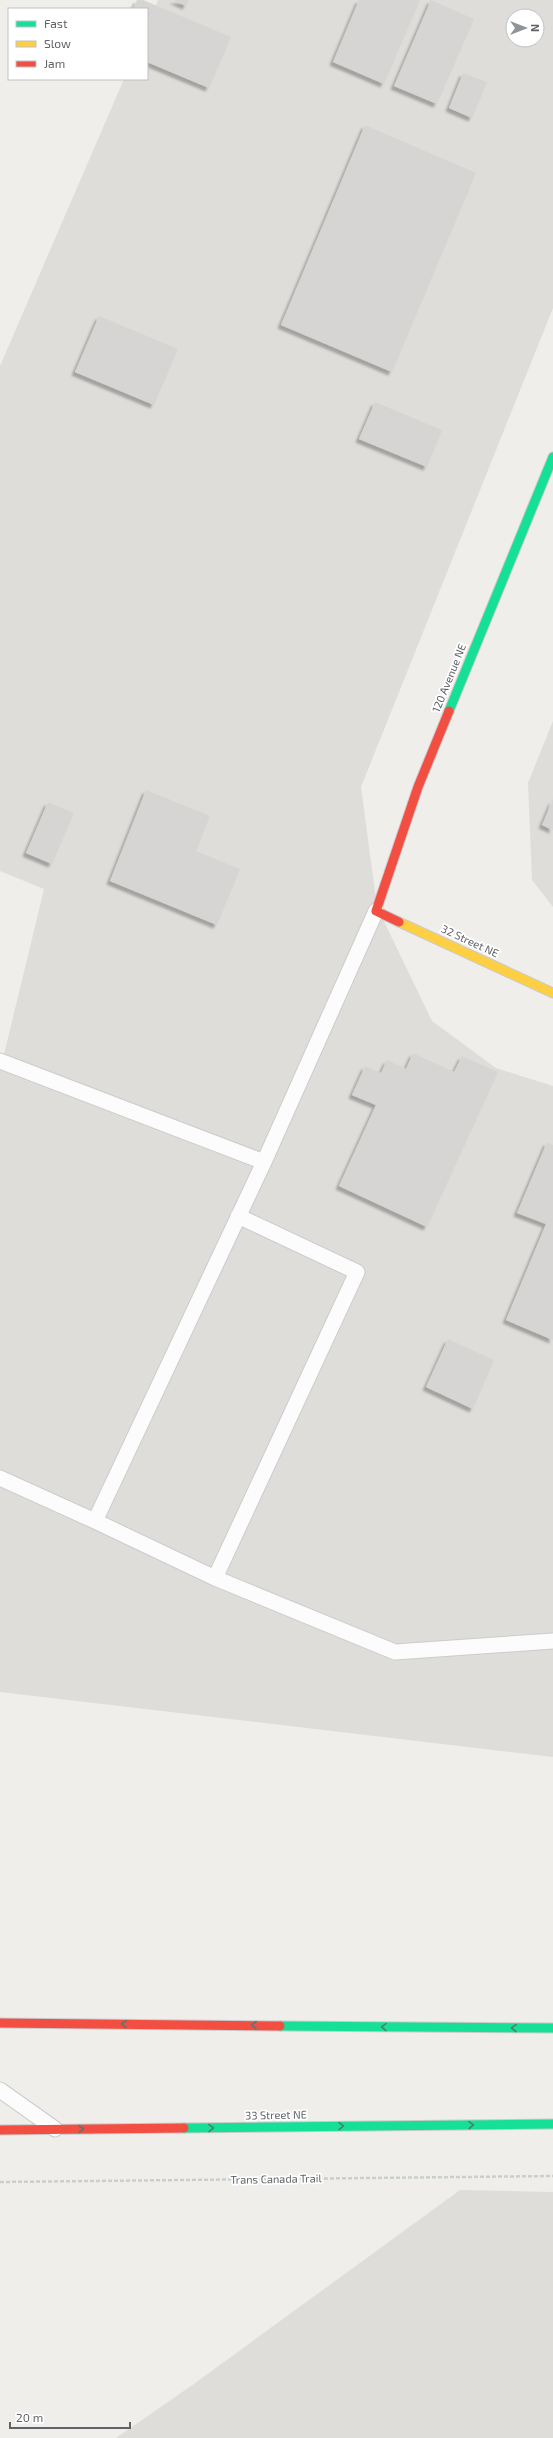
<svg xmlns="http://www.w3.org/2000/svg" width="553" height="2438" font-family="'Exo 2',sans-serif">
<style>
.industrial{fill:#dfddda;fill-rule:evenodd}
.building{fill:#d6d5d3;filter:url(#shadow)}
.lines{fill:none;stroke-linecap:round;stroke-linejoin:round}
.lane-casing{stroke:#cbcccc;stroke-width:17}
.fast-casing{stroke:#cacacb;stroke-width:11}
.slow-casing{stroke:#cacacb;stroke-width:11}
.jam-casing{stroke:#cacacb;stroke-width:11}
.path{stroke:#cacfcc;stroke-width:2.5;stroke-dasharray:4 2;stroke-linecap:butt}
.lane{stroke:#fdfcfc;stroke-width:15}
.fast{stroke:#16e098;stroke-width:9}
.slow{stroke:#ffcf43;stroke-width:9}
.jam{stroke:#f24e42;stroke-width:9}
.oneway{stroke:#507c72}
.labels{text-anchor:middle;stroke-width:3.5;stroke-linejoin:round;paint-order:stroke}
.street-label{font-size:11px;fill:#5f6368;stroke:#fff}
</style>
<defs>
<filter id="shadow"><feDropShadow dx="-3.5" dy="3.5" stdDeviation="1" flood-color="#0004"/></filter>
</defs>
<rect width="100%" height="100%" fill="#efeeea"/>
<!-- industrial -->
<path class="industrial" d="M158 0H553V308L361 787 377 907 432 1021 496 1068 553 1086V1757L0 1692V1071L44 889 0 871V366L124 79H147V25ZM513 16H537V40H513Z
M553 721V907L532 880 528 783Z
M460 2190 553 2192V2438H116L191 2386Z"/>
<!-- building -->
<path class="building" d="M137 0H143L231 37 209 88 147 62V9H133Z
M173 0H189L186 6Z
M359 0H420L384 84 333 62Z
M431 0 474 19 437 104 394 86Z
M463 73 487 82 472 118 449 108Z
M365 125 476 173 392 372 281 325Z
M99 316 178 349 154 405 75 372Z
M375 402 442 430 427 467 359 439Z
M146 790 210 816 196 851 240 869 217 925 110 881Z
M553 799V830L542 825Z
M48 802 74 813 52 864 26 853Z
M413 1053 454 1072 462 1056 498 1072 427 1227 339 1186 376 1105 352 1095 365 1066 381 1073 387 1060 406 1069Z
M547 1142 553 1145V1340L506 1320 546 1224 517 1213Z
M448 1339 494 1360 473 1409 426 1387Z"/>
<g class="lines">
<defs>
<path id="lane" d="M376 911 264 1162 95 1521 215 1578 395 1652 553 1641
M0 1061 264 1162
M0 1478 95 1521
M215 1578 357 1272 238 1216
M0 2090 55 2129"/>
<path id="fast" d="M449 711 553 457
M280 2026 553 2028
M184 2128 553 2124"/>
<path id="slow" d="M399 922 553 993"/>
<path id="jam" d="M399 922 376 911 418 787 449 711
M0 2023 280 2026
M0 2130 184 2128"/>
</defs>
<!-- lane casing -->
<use href="#lane" class="lane-casing"/>
<!-- fast casing -->
<use href="#fast" class="fast-casing"/>
<!-- slow casing -->
<use href="#slow" class="slow-casing"/>
<!-- jam casing -->
<use href="#jam" class="jam-casing"/>
<!-- path -->
<path class="path" d="M0 2182 553 2176"/>
<!-- lane -->
<use href="#lane" class="lane"/>
<!-- fast -->
<use href="#fast" class="fast"/>
<!-- slow -->
<use href="#slow" class="slow"/>
<!-- jam -->
<use href="#jam" class="jam"/>
</g>
<!-- one-way arrows -->
<defs><path id="oneway-chevron" d="M-2-3.5L2.5 0L-2 3.5" fill="none" stroke-width="1.6" stroke-linecap="round" stroke-linejoin="round"/></defs>
<g class="oneway">
<use href="#oneway-chevron" transform="translate(124 2024) rotate(-179)"/>
<use href="#oneway-chevron" transform="translate(254 2025) rotate(-179)"/>
<use href="#oneway-chevron" transform="translate(384 2027) rotate(-179)"/>
<use href="#oneway-chevron" transform="translate(514 2028) rotate(-179)"/>
<use href="#oneway-chevron" transform="translate(471 2125) rotate(-1)"/>
<use href="#oneway-chevron" transform="translate(341 2126) rotate(-1)"/>
<use href="#oneway-chevron" transform="translate(211 2128) rotate(-1)"/>
<use href="#oneway-chevron" transform="translate(81 2129) rotate(-1)"/>
</g>
<g class="labels">
<!-- street labels -->
<g class="street-label">
<text transform="translate(449 678) rotate(-68)" y="4">120 Avenue NE</text>
<text transform="translate(470 941) rotate(25)" y="4">32 Street NE</text>
<text transform="translate(276 2115) rotate(-1)" y="4">33 Street NE</text>
<text transform="translate(276 2179) rotate(-1)" y="4">Trans Canada Trail</text>
</g>
</g>
<!-- legend -->
<rect x="8" y="8" width="140" height="72" fill="#ffffff" stroke="#bfc1c3"/>
<rect x="16" y="21" width="20" height="6" fill="#16e098" stroke="#bfc1c3"/>
<text x="44" y="28" font-size="12" fill="#5f6368">Fast</text>
<rect x="16" y="41" width="20" height="6" fill="#ffcf43" stroke="#bfc1c3"/>
<text x="44" y="48" font-size="12" fill="#5f6368">Slow</text>
<rect x="16" y="61" width="20" height="6" fill="#f24e42" stroke="#bfc1c3"/>
<text x="44" y="68" font-size="12" fill="#5f6368">Jam</text>
<!-- north arrow -->
<g transform="translate(525 28) rotate(90)"><circle r="19" fill="#ffffff" stroke="#bfc1c3"/>
<path d="M0-3L7 15L0 10L-7 15Z" fill="#919496"/>
<text y="-6" font-size="11" font-weight="bold" text-anchor="middle" fill="#5f6368">N</text>
</g>
<!-- scale -->
<path d="M10 2422v6h120v-6" fill="none" stroke="#5f6368" stroke-width="2"/>
<text x="16" y="2422" font-size="12" fill="#5f6368" stroke="#ffffff" stroke-width="3" paint-order="stroke">20 m</text>
</svg>
